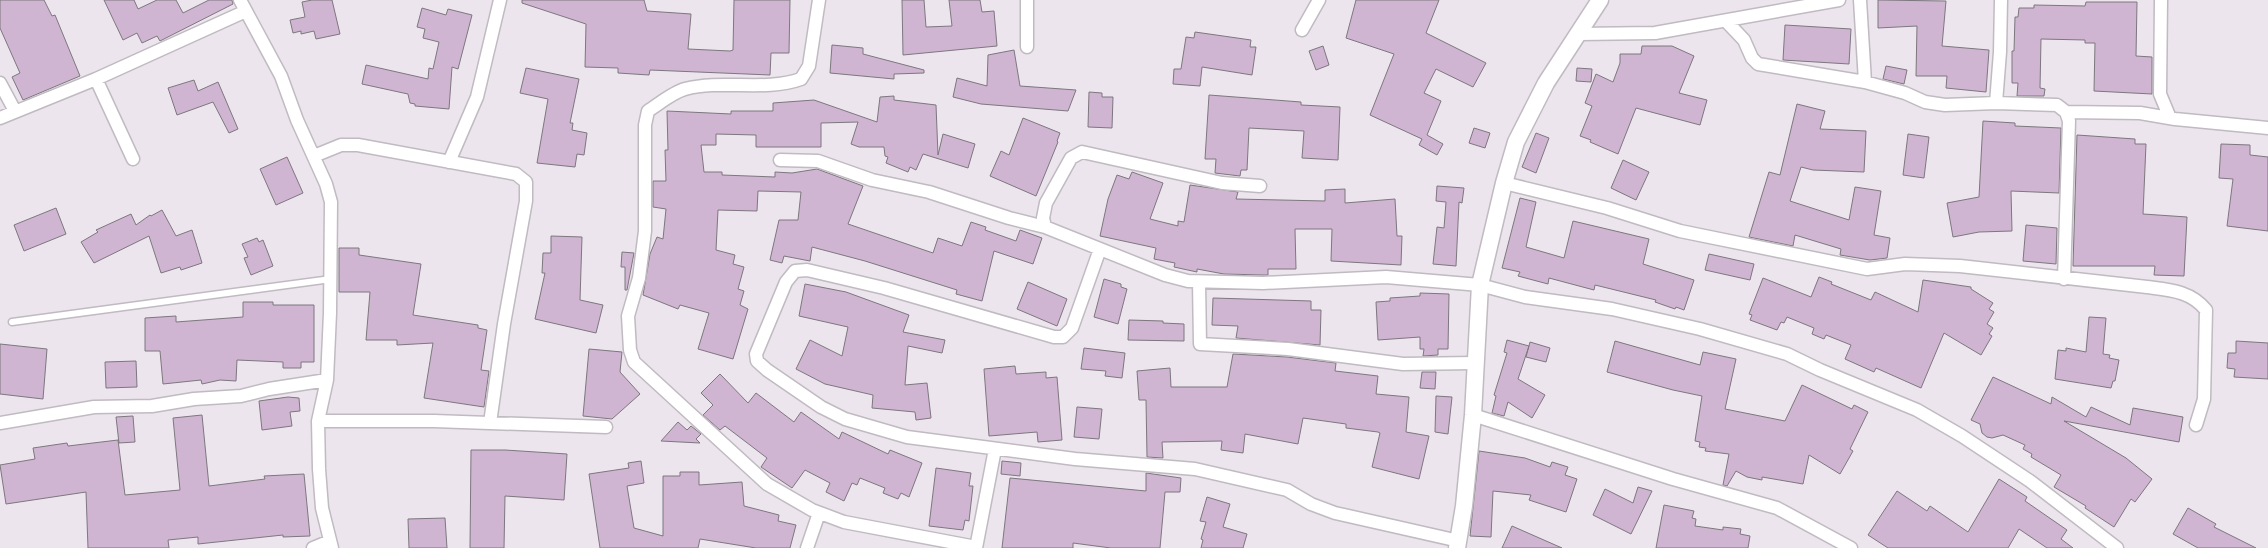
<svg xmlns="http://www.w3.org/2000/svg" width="2268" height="548" font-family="'Alegreya Sans',sans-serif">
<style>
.building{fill:#cfb5d1;stroke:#7d777e}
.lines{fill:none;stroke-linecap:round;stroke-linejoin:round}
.service-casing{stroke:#c0bac1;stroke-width:9}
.minor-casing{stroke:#c0bac1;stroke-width:15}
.tertiary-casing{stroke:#c0bac1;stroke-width:19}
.service{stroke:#fff;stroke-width:6}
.minor{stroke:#fff;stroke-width:12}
.tertiary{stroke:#fff;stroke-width:16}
</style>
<rect width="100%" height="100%" fill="#ece5ed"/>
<!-- building -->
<path class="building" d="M0 0H44L52 16 55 15 80 76 23 100 12 77 20 73 0 28Z
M104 0H134L138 9 157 0H176L183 13 209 0H232L233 4 160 41 157 36 142 43 137 33 123 40Z
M312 0H332L340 34 316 39 314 31 301 34V31L293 33 290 20 305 17 302 2Z
M522 0H644L647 11 691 14 688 49 730 51 733 50 734 0H790L789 53H771L770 75 650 70 649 75 618 73V68L585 67 586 24 522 3Z
M902 0H924L926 27 952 26 949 0H980L982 12 994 11 997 46 903 55Z
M1356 0H1439L1426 33 1486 63 1473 87 1436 69 1424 93 1441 101 1427 135 1443 144 1437 155 1419 145 1422 139 1370 115 1394 54 1346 38Z
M1878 0 1946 1 1942 46 1989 50 1986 92 1946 88 1947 76H1916L1917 26 1878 28Z
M2086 2H2137L2136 56 2152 57V94L2094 91 2095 43H2085V40L2041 39 2040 88 2045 89 2044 96H2017L2018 83H2012V51H2014L2015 17H2018L2019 8H2034V5L2085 6Z
M422 8 446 15 448 9 472 15 458 69 452 67 449 109 415 106V104L410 103 408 94 362 84 366 65 428 79 429 68 433 69 439 42 423 38 425 29 417 27Z
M1785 25 1851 29 1849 64 1783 60Z
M1195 32 1251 40 1250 47H1256L1252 75 1202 67 1200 86 1173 84 1174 69H1181L1186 37 1194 38Z
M832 45 863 48V54L924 70V73L894 74V79L830 73Z
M1323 46 1329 65 1316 70 1309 51Z
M1642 46H1672L1694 56 1679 93 1707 100 1700 125 1636 108 1618 154 1590 142 1591 140 1580 136 1592 106 1585 103 1596 74 1613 82 1620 63V54H1641Z
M1014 50 1020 86 1076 90 1068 111 981 104 953 97 957 78 987 86 988 55Z
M1886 66 1907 70 1904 84 1883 79Z
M526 68 579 79 570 123H573L572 130 587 133 584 155 577 154 575 167 537 163 548 99 520 93Z
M1577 68 1592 69 1591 82 1576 81Z
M194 80 198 91 218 82 238 129 229 133 213 102 177 115 168 88Z
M1089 92 1102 93V97H1113L1112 128 1088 127Z
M1209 95 1301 102V105L1340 107 1338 160 1302 158 1304 131 1249 128 1247 170H1241L1240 176 1215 173 1216 159H1205Z
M894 96V100L936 105 938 155 943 134 975 144 968 168 923 154 916 170 910 167 908 172 886 163 888 157 885 156 884 147H859L851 144 858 122 821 123V147H756V135L716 134V145H701L704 172H722V175L775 177V172L792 173 817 169 863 186 848 224 933 253 938 238 962 246 971 222 986 227 985 230 1016 241 1020 230 1042 238 1033 264 994 251 982 301 956 294 957 290 865 261 812 247 810 261 784 256 782 263 770 260 779 220H798L801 192 758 191 757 211 718 210 716 250 735 255 733 264 744 267 738 289 744 291 740 305 748 309 733 359 698 349 709 313 680 305 678 309 643 295 650 254 657 237 663 239 666 209 653 207V181H666L665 150H668L667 111 731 114V111H773V103L814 100 877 122 880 97Z
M1797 104 1825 111 1820 129 1866 131 1864 172 1813 170 1801 167 1790 201 1849 220 1855 187 1881 191 1874 235 1890 238 1887 258 1870 260 1840 255 1841 249 1795 235 1793 246 1749 237 1769 172 1780 175Z
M1023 118 1060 133 1057 141 1058 142 1036 196 990 176 1001 151 1009 155Z
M1983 121 2015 123V126L2061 128 2059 193 2011 191 2012 231 1979 232 1953 237 1947 203 1979 197Z
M1474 128 1490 133 1485 148 1469 143Z
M1536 133 1549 138 1536 173 1522 167Z
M1908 134 1929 137 1924 178 1903 175Z
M2077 135 2135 139V144H2146L2143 214 2187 217 2184 276 2154 275 2155 266H2073Z
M2221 144 2250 145V155L2268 157V231L2227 226 2233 179 2219 178Z
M287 157 303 193 276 205 260 169Z
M1623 160 1649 172 1636 200 1611 188Z
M1132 172 1163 183 1150 219 1178 226V221L1184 222 1190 185 1238 192 1236 199 1325 201V190L1345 189V203L1395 199 1397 236H1402L1401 265 1331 261 1332 229H1295L1296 269H1268V275H1263L1224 274 1197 269V272L1174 267 1175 263 1154 259 1156 248 1100 236 1108 199 1117 175 1129 179Z
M1437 186 1464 188 1462 203 1459 202 1456 266 1433 264 1437 227 1444 228 1446 202 1436 201Z
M1520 198 1536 202 1526 247 1564 258 1573 221 1649 239 1643 264 1694 280 1684 310 1676 307 1675 309 1655 302 1656 300 1595 285 1594 290 1549 278 1548 284 1518 276 1520 272 1502 268Z
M56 208 66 234 24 251 14 225Z
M162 210 176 236 192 230 202 263 181 270 180 267 161 273 149 236 94 263 81 242 98 232 96 230 131 214 136 225 150 215 151 216Z
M2026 225 2057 228 2056 264 2023 261Z
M551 236 582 237 580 300 603 305 596 333 535 319 545 273H542L543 253H551Z
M257 238 259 242 263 240 273 266 251 275 244 258 248 257 242 244Z
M339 248H359V255L421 264 413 315 478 325V328L487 330 481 370 489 371 484 407 424 398 433 343 397 345V340H366L370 292H339Z
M622 252 634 253 627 290H625V267H621Z
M1709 254 1754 264 1750 280 1705 270Z
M1819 277 1832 282 1831 284 1871 300 1875 292 1918 312 1923 280 1971 287V289L1993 303 1989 309 1994 312 1987 324 1993 328 1989 334 1992 336 1981 355 1944 333 1921 388 1876 368 1874 372 1845 359 1851 345 1826 335 1824 339 1812 334 1814 328 1787 317 1784 323 1781 322 1777 330 1750 320 1752 315 1749 314 1763 278 1811 297Z
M1104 279 1121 284V287L1127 289 1118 324 1094 317Z
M1028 282 1067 299 1057 326 1017 309Z
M805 284 846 292 909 315 903 332 945 340 942 353 908 346 905 385 927 383 931 418 916 420 915 412 872 408 873 395 825 384 796 369 810 340 842 356 848 327 799 316Z
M1420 293 1449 294 1448 349H1438V355L1423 356 1424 349H1420V337L1378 340 1376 302 1390 301V298L1420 296Z
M1213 298 1311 301V310H1321L1320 345 1236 338 1238 326 1212 325Z
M243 302H273V305H314V362H301V368H283V362L237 360 236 381 220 380 202 384 201 380 163 384 160 351H145V318L176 316V322L243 317Z
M2089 317 2106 318 2103 354 2110 355 2109 358 2119 360 2115 381H2113L2111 388 2055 379 2058 350 2066 351V348L2086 352Z
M1129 320 1163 321V323L1184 324V341L1128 340Z
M1507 340 1529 346 1518 379 1545 395 1532 418 1508 402 1504 416 1492 413 1496 396 1494 395 1507 353 1504 352Z
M1615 341 1700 365 1703 352 1736 359 1725 409 1785 421 1802 385 1852 409 1854 405 1868 412 1850 449 1853 451 1840 474 1809 455 1803 484 1762 477V480L1747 477 1736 471 1727 486 1723 485 1729 454 1705 451 1706 448 1699 447 1700 442 1695 441 1702 396 1673 390 1607 372Z
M2236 341 2268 343V379L2234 377 2235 369 2227 368 2228 353H2236Z
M1530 342 1550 348 1546 362 1526 357Z
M0 344 47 349 43 399 0 394Z
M1084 348 1125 353 1122 378 1105 376 1106 371 1081 369Z
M589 349 622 352 620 372 640 394 612 419 583 416Z
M1233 354 1287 357 1336 363 1335 371 1378 376 1376 394 1409 397 1406 432 1429 436 1419 479 1372 467 1380 433 1378 432 1346 428V424L1303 418 1298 444 1245 434 1243 453 1221 450 1222 441 1162 442 1163 458 1147 457 1146 400H1139L1137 371 1170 368 1171 387H1227Z
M136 361 137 387 106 388 105 362Z
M1015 366 1016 374 1046 372V378L1057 377 1062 440 1038 442 1037 432 989 436 984 369Z
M1422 372H1436L1435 389 1420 388Z
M720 374 748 403 756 393 794 422 801 412 839 439 842 432 888 454 890 450 922 463 909 497 901 493 898 499 883 493 885 488 860 478 857 485 852 483 844 501 826 492 830 483 805 470 792 488 761 467 767 458 725 426 720 430 703 415 713 405 701 393Z
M1993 377 2051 404 2052 397 2086 417 2091 407 2130 425 2133 408 2183 417 2179 442 2064 421 2126 458 2152 479 2135 502 2131 499 2114 527 2085 508 2086 506 2054 487 2061 475 2031 457 2032 454 2023 449 2025 445 2003 435 1992 438 1987 437 1982 433 1980 424 1971 420Z
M1436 396 1452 397 1448 434 1435 432Z
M288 397 299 398 300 411 290 412 292 426 262 430 259 401Z
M1077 407 1102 409 1099 439 1074 437Z
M202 415 209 486 265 479 264 476 304 474 310 536 283 537V535L198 544V537L168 540 169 548H88L86 492 6 504 0 465 35 459 33 448 67 443 68 446 118 440 125 495 180 490 173 418Z
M133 416 135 442 119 443 116 417Z
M678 422 687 430 691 426 701 434 696 439 700 443 661 441Z
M471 450H505L567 454 564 500 505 496 504 548H470Z
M1479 451 1525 458 1550 467 1552 462 1568 467 1565 475 1577 479 1566 512 1529 500 1531 495 1493 491 1491 537 1470 536Z
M641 461 644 483 627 486 634 528 663 536V476H680V472H699V485L742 482 744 506 779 515 778 521 796 525 790 548H756L700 539 698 548H600L589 474 629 468 628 463Z
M1002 461 1021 463 1020 476 1001 474Z
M936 468 971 473 969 486H973L969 521 965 520 963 530 929 526Z
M1146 473 1181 478 1180 492H1165L1160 548H1111L1073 543V548H1002L1010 478 1146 491Z
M1999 479 2027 497 2025 501 2067 530 2061 539 2073 548H2047L2019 529 2008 548H1888L1868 535 1897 491 1927 511 1930 506 1968 532Z
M1638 487 1652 491 1631 534 1593 515 1605 489 1633 503Z
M1207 497 1230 504 1223 527 1247 534 1243 548H1201L1203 540 1201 539 1206 522 1200 521Z
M1664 505 1694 511 1692 518 1696 519 1695 526 1723 530V527L1741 529 1740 534 1750 536 1748 548H1656Z
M2188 508 2216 524 2214 527 2256 548H2198L2173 534Z
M445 518 447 548H409L408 519Z
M1512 526 1562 548H1502Z"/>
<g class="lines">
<defs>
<path id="service" d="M12 322 331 279"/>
<path id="minor" d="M240 0 281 76 297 120 326 184 331 202 330 313 327 380 318 421 319 469 322 508 332 548
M819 0 809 66 801 79C764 92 723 79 685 89 673 92 659 104 648 111L645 125V231L639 278 628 316 630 350 634 362 767 484 812 510 844 522 976 547
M1860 0 1865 82
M2161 0 2160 94 2170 118
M1726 21 1744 40 1752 58 1758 64 1865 82 1905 93 1925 102 1945 105 1996 103 2057 105 2066 112 2140 113 2175 119 2268 128
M1302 30 1319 0
M1579 34 1655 33 1839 0
M1027 47V0
M96 79 133 159
M0 83 15 111
M1996 103 2000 52 2001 0
M0 118 96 79 246 11
M314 156 341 145H358L516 174 526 182V201L504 324 490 423
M780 160 818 161 872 180 929 192 1009 218 1045 227 1165 275 1188 281 1263 283 1386 277 1480 285 1525 297 1612 309 1700 329 1787 354 1820 370 1917 410 1962 436 2030 481 2117 548
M449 162 477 97 500 0
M1504 183 1607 208 1680 231 1867 269 1905 264 1960 266 2147 287C2170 290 2191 291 2206 310L2204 399 2196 425
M1045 227 1043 218 1046 203 1071 158 1082 152 1222 183 1260 186
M1100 249 1072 328 1063 337H1054L884 288 807 270 795 271 786 282 756 354 757 361 767 370 821 407 845 419 907 437 1075 459 1195 469 1287 490 1311 504 1335 513 1459 541
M2064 279 2069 121 2066 112
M1199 282 1200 344 1288 349 1403 364 1475 363
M1473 415 1673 479 1777 508 1851 548
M318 421H434L606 427
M0 423 94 407 152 406 194 399 241 396 269 389 327 380
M313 548 330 541
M807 548 819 513
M976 548 995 449"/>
<path id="tertiary" d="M1457 548 1464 506 1473 415 1480 285 1504 183 1516 142 1546 83 1600 0"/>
</defs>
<!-- service casing -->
<use href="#service" class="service-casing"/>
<!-- minor casing -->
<use href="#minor" class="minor-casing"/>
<!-- tertiary casing -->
<use href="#tertiary" class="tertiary-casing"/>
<!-- service -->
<use href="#service" class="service"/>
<!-- minor -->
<use href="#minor" class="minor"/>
<!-- tertiary -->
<use href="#tertiary" class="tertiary"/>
</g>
</svg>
